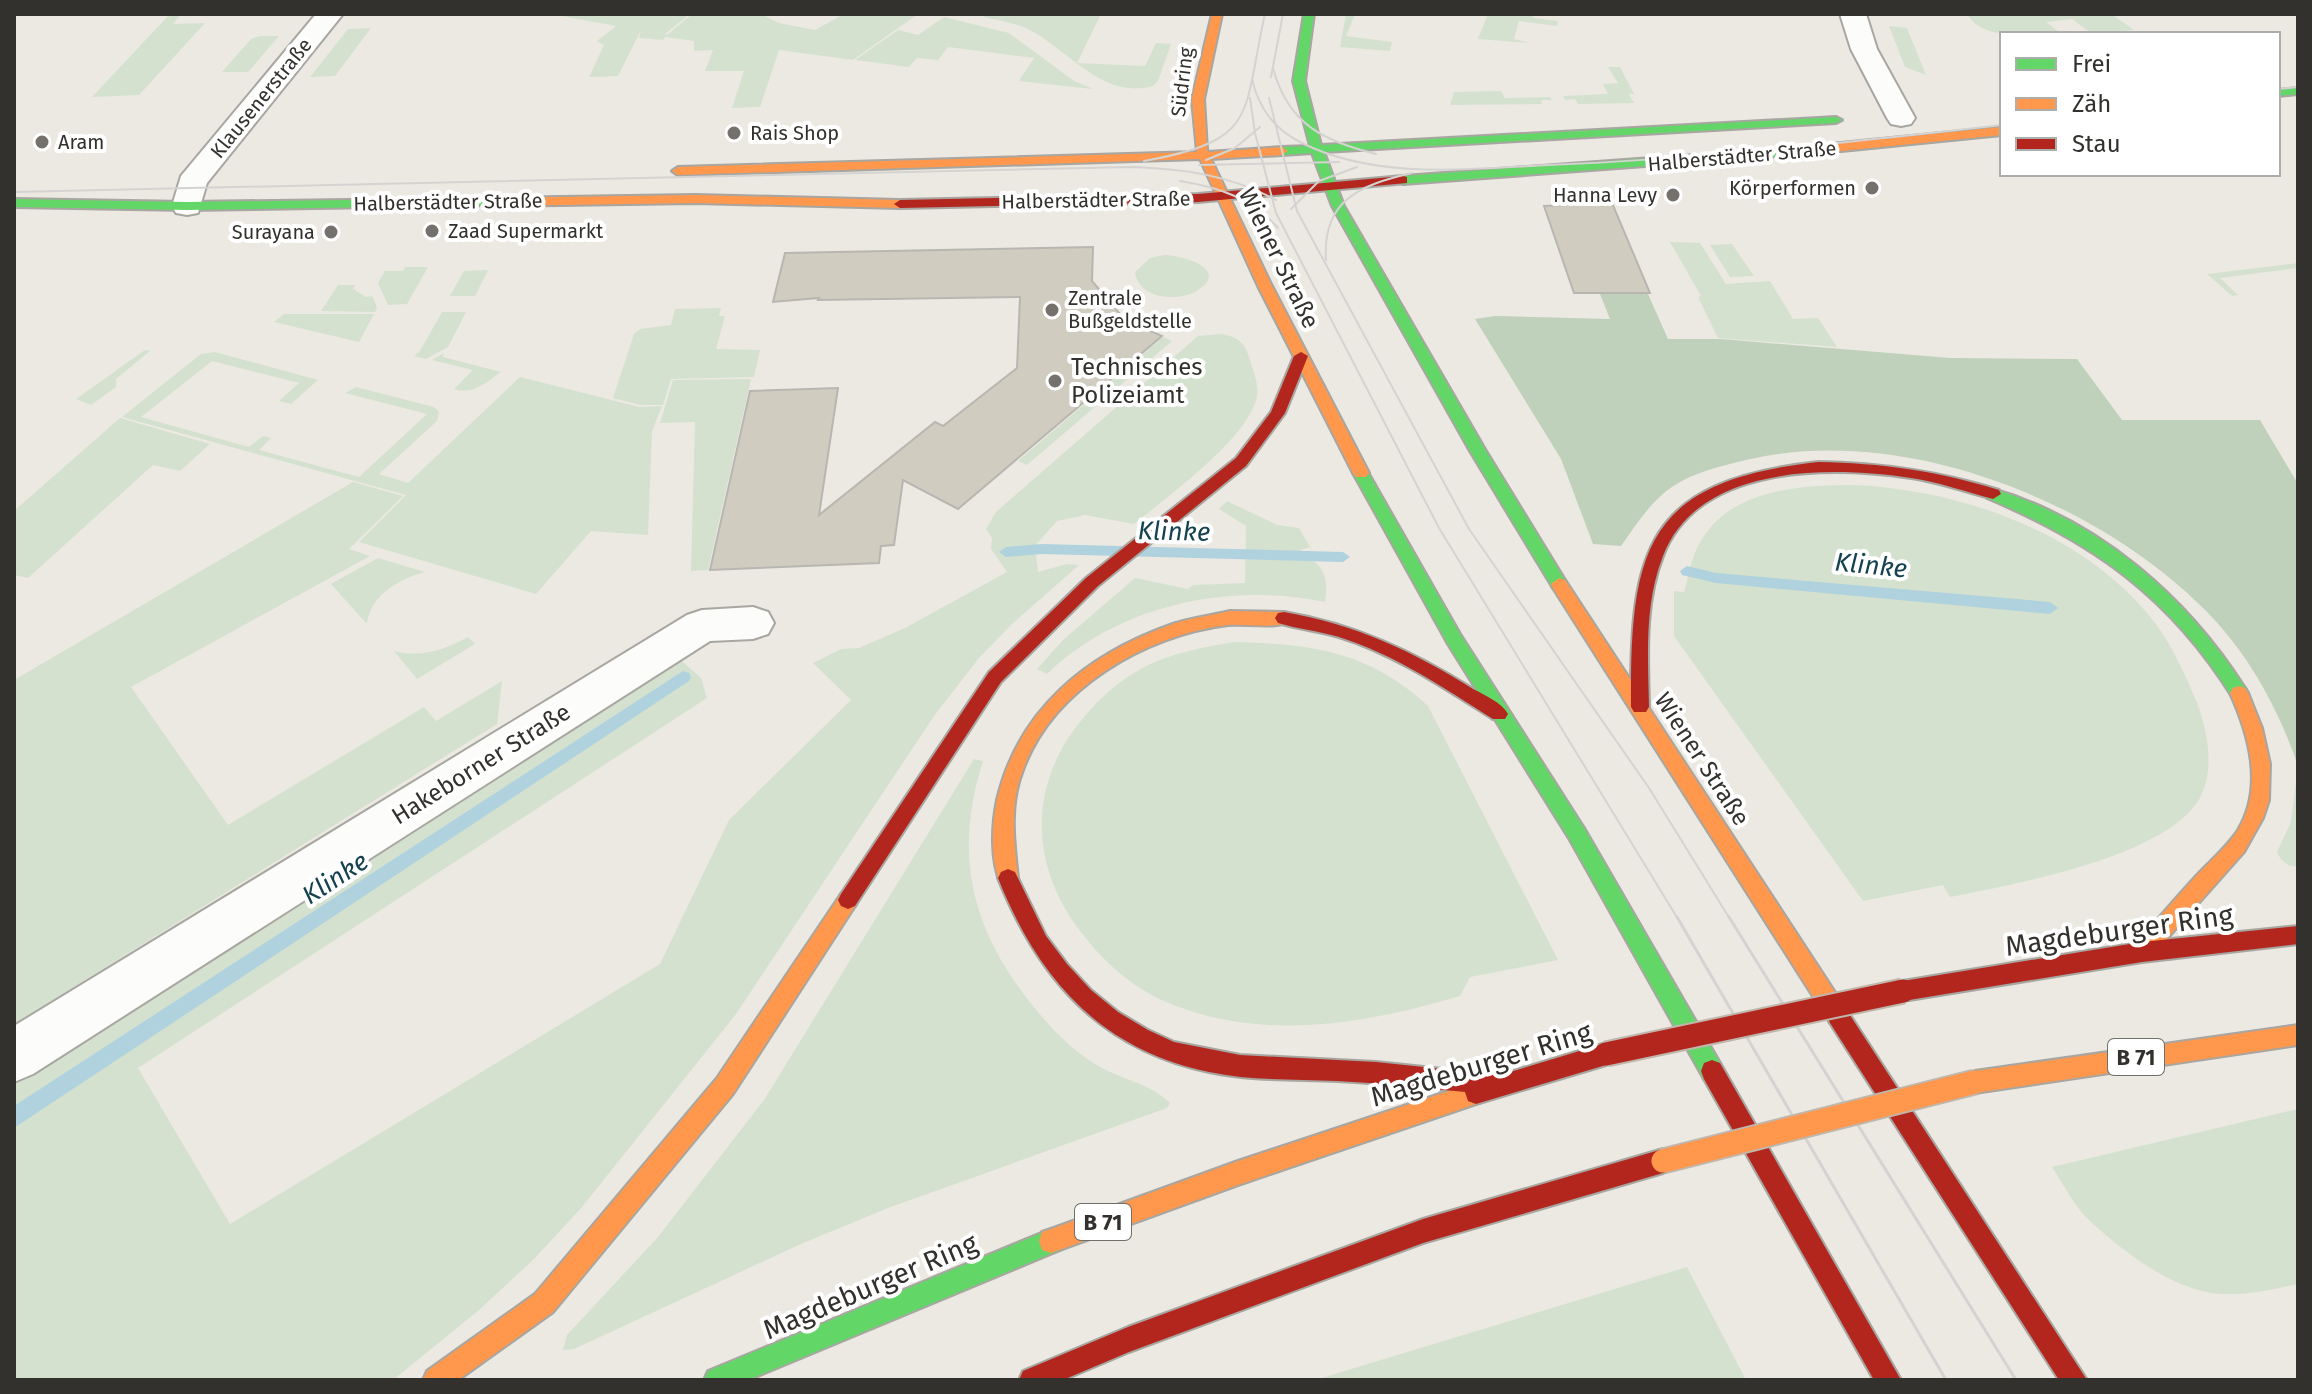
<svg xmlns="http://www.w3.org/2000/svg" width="2312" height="1394" font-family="'Fira Sans',sans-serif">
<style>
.green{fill:#d4e1cf}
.forest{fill:#bfd1bb}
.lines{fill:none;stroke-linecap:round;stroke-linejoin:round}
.stream{fill:#afd2de;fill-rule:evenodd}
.building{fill:#d1ccc0;stroke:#b8b6b0;stroke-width:2}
.street-casing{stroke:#a8a6a1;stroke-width:4}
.fast-casing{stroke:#a8a6a1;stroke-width:4}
.slow-casing{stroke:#a8a6a1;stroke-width:4}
.jam-casing{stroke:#a8a6a1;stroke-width:4}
.street{fill:#fcfcfb;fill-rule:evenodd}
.fast{fill:#63d668;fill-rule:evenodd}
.slow{fill:#ff974d;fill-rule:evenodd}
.jam{fill:#b3261e;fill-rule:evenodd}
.tram-far1{stroke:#d4d3d1;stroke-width:2}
.tram{stroke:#d4d3d1;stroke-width:3}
.slow-bridge-casing{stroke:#c0b6ac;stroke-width:27;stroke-linecap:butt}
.jam-bridge-casing{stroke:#c0b6ac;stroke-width:27;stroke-linecap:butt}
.slow-bridge{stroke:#ff974d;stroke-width:23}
.jam-bridge{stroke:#b3261e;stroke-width:23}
.poi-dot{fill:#74716c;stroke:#fff;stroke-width:3}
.labels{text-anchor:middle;stroke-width:8;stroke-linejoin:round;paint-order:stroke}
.far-street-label{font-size:20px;fill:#33312d;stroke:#fff}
.far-poi-label{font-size:20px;fill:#33312d;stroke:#fff;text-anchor:start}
.shield{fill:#fff;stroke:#706f6c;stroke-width:2}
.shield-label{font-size:22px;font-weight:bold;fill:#33312d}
.street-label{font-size:24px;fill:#33312d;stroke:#fff}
.poi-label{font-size:24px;fill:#33312d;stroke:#fff;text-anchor:start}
.water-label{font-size:26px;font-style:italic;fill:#154251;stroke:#fff}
.near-street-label{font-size:28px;fill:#33312d;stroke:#fff}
</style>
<rect width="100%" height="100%" fill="#ece9e2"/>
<!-- green -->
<path class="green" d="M170 14H181L173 24 205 23 139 95 92 97Z
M551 14H690L665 34 667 35 692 14H761L779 23 815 30 844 14H918L853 60 779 50 760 107 732 108 744 71H705L713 50 694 51V41L665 37 663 40 639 38 641 30 618 76 589 77 604 45 597 41 616 26Z
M987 14H1101L1077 63 1145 66 1156 43 1171 44 1158 81 1153 86C1104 100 1070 52 1032 31 1017 23 1001 21 984 17Z
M1346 14H1355L1346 36 1392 42 1390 51 1340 47Z
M1488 14H1533V18L1558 21 1557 26 1519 21 1514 39 1530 43 1478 39Z
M1967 14H2111L2134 30 2091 33 2072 19 2046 22 2062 34C2031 34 1983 42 1967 14Z
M944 17 1009 33 1074 81 1093 89 1019 81 1034 58 948 47 938 60 917 58 909 67 855 60 898 30 918 35Z
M1889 26 1907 28 1926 75 1905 67Z
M371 28 335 76 310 77 348 29Z
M260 36H279L248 72H222L251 39Z
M1608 67H1620L1634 94H1629L1634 103 1578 104 1575 99 1565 100 1563 96 1608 94 1603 84 1618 83Z
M1501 91 1505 98 1550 97 1552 100H1541L1542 104 1450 105 1454 92Z
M1670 242 1700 243 1726 284 1770 281 1793 319 1818 318 1837 347 1718 338 1698 297 1701 296Z
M1732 244 1754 276 1730 277 1710 245Z
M1164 255C1180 255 1231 268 1198 290 1179 303 1138 299 1135 272L1150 258Z
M2298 263V268L2220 278 2238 295 2232 296 2207 274Z
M405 267H428L407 304 388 305 378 283 385 271H403Z
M488 270 475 296H450L464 271Z
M338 285H355L353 289 366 297 372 296 377 307 375 312 321 311Z
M721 308 719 316H725L716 349 760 350 754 377 671 379 663 405H640L613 398 634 334 640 329 671 325 675 309Z
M442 312H466L448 347 426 359 414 356 420 351Z
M284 314H374L359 342 274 322Z
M1221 334C1239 337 1245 343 1250 360 1253 371 1259 384 1257 396 1250 437 1167 497 1134 524L1085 515 1057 521 1035 546 1038 572 1067 564 1079 565 1012 624 979 658 934 716 736 1014 582 1207 534 1259 479 1310 393 1380H14V1082L676 656 701 678 707 698 138 1068 230 1224 660 964 729 820 851 700 813 663 841 649 859 648 905 628 1007 572 991 549 992 538 986 529 996 512 1198 336Z
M1163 337 1172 341 1027 465 1018 461Z
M145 350 150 351 116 379V387L91 405 76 399Z
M215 352 318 380 291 404 279 401 299 383 212 361 141 417 249 447 263 436 271 438 259 450 359 477 427 414 345 393 356 387 434 407 439 412 437 421 379 474 408 483 520 377 639 407 662 406 652 431 648 535 591 531 536 594 359 542 406 495 122 417 201 354Z
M444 353 443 357 501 372C485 383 474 395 454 389L473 370 432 360Z
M751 379 708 570 691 571 695 422 660 423 673 380Z
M120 418 210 444 180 471 153 465 28 578 14 575V511Z
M353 482 403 496 349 549 370 556 131 687 228 825 424 707 436 721 502 681 497 724 14 1024V680Z
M1855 485C1963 490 2087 534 2155 623 2172 645 2184 673 2195 698 2208 729 2217 775 2196 804 2156 859 2014 884 1950 897L1943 885 1863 901 1674 636V591L1684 592C1689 576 1691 558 1699 544 1729 489 1799 485 1855 485Z
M1227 501 1277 525 1299 528 1310 547 1300 550C1323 567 1329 573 1325 602 1229 582 1118 605 1047 674L1037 669 1063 640 1135 578 1188 589 1193 585 1245 583 1246 526 1219 509Z
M378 558 425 572C399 579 370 595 367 624L331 584Z
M468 637 475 644 417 679 394 651C421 658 444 650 468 637Z
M1236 642C1313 644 1370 652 1428 706L1558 960 1470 977 1460 996C1366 1024 1259 1043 1164 1001 1134 988 1105 963 1085 937 1029 869 1026 785 1084 717 1103 694 1127 674 1155 662 1182 651 1208 646 1236 642Z
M974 759 983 761C954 852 970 926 1029 1001 1048 1025 1069 1048 1095 1064 1119 1079 1150 1083 1170 1103L1167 1108 888 1208 801 1244 574 1349 563 1350 567 1335 658 1237 764 1100Z
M2298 766V866C2288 868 2280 860 2277 852L2291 822Z
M2298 1109V1284C2270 1290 2241 1297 2212 1293 2168 1286 2124 1252 2091 1222 2075 1208 2064 1185 2052 1167Z
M1687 1267 1746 1380H1315Z"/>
<!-- forest -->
<path class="forest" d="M1600 294H1648L1668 339H1721L1950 358 2077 359 2122 420H2260L2298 484V766C2278 707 2247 651 2202 607 2093 499 1899 423 1746 460 1721 466 1694 472 1672 487 1650 502 1636 525 1621 546L1593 544 1561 459 1475 319 1495 316 1610 319Z"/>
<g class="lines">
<!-- stream -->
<path class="stream" d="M1042 544 1343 552 1350 557 1343 562 1042 554 1006 557 999 552 1006 547Z
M1687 566 1716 573 2050 602 2058 608 2050 614 1716 583 1682 575 1680 571Z
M683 671 689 673 691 677 689 681 14 1128V1106Z"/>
</g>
<!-- building -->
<path class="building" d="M1612 203 1650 293H1574L1544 206Z
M1093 247 1092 281 1125 320 1162 336 958 509 903 480 894 545 881 546 879 563 710 570 750 391 838 388 819 515 935 422 943 426 1017 368 1020 297 818 300 819 298 773 302 785 253Z"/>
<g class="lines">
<defs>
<path id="street" d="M316 14H343L207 183 198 213 187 215 176 213 172 206 181 176Z
M1840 14H1866L1877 49 1915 118 1911 124 1901 126 1891 124 1887 118 1851 49Z
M753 607 768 612 774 623 768 634 753 639 710 641 33 1074 14 1082V1026L687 615 702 610Z"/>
<path id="fast" d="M1304 14H1314L1305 81 1321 145 1836 117 1842 120 1836 123 1324 152 1344 206 1486 451 1565 580 1567 584 1565 588H1553L1470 451 1332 206 1312 153 1282 155 1276 151 1282 147 1310 146 1293 81Z
M2298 88V94L2278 96V90Z
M1791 148 1795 149V155L1403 184 1397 180 1403 176Z
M499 198 505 202 503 205 187 210 14 207V199L187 202Z
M1361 468 1366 469 1460 634 1584 828 1720 1063 1723 1071 1720 1079 1712 1082 1704 1079 1570 840 1448 644 1353 473Z
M1993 489C2099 520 2187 597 2245 688L2248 693 2245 698H2233C2171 598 2094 543 1987 498L1985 494Z
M1051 1229 1060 1232 1063 1241 1060 1250 748 1380H704L708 1371Z"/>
<path id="slow" d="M1212 14H1222L1204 99 1207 149 1208 152 1282 147 1288 151 1282 155 1211 159 1272 286 1369 473 1366 477H1356L1353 473 1258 286 1200 159 678 175 672 171 678 167 1197 152 1192 99Z
M2002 127V135L1791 156 1785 152 1791 148Z
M696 195 900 200 906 204 900 208 696 203 499 206 493 202 499 198Z
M1559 578 1565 580 1846 1009 1849 1016 1846 1023 1838 1026 1830 1023 1553 588 1551 584Z
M1230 611 1284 612 1293 618C1284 631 1244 623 1228 625 1146 635 1053 688 1023 770 1009 805 1014 841 1018 878L1015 884 1008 887 1001 884C990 861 992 824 997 800 1018 710 1086 655 1170 625 1189 618 1210 616 1230 611Z
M2239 686 2245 688 2248 693 2262 728 2270 764 2269 800 2263 818 2244 852 2149 959 2142 962 2135 959 2132 952 2135 945C2155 922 2175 899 2196 876 2210 861 2227 847 2238 830 2264 787 2249 735 2230 693L2233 688Z
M848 891 855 894 858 900 855 906 733 1094 553 1312 458 1380H423L427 1371 535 1294 717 1078 841 894Z
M2298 1025V1045L1975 1093 1967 1090 1964 1082 1967 1074 1975 1071Z
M1476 1082 1484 1085 1487 1093 1484 1101 1476 1104 1238 1185 1051 1253 1042 1250 1039 1241 1042 1232 1051 1229 1238 1161Z"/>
<path id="jam" d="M1403 176 1407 177V183L1198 202 900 208 894 204 900 200 1198 194Z
M1301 352 1308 356 1285 413 1246 466 1098 586 1001 682 855 906 848 909 841 906 838 900 841 894 989 672 1086 578 1236 458 1271 412 1294 356Z
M1818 462C1881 463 1938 471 1999 490L2001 494 1993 499C1966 492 1939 482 1911 478 1830 466 1698 464 1663 556 1644 604 1648 657 1649 707L1646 712H1634L1631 707C1630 549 1645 481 1818 462Z
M1284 612C1354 624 1413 651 1473 689 1485 695 1502 703 1508 714L1505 719H1493C1444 688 1394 654 1339 637 1319 631 1298 629 1278 623L1275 618 1278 613Z
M1008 869 1015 872 1046 936 1067 964 1091 990 1118 1012 1148 1030 1174 1042 1240 1055 1376 1062 1500 1075 1606 1043 1614 1047 1617 1054 1614 1061 1606 1065 1476 1104 1468 1101 1465 1092C1422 1088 1380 1083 1337 1081 1294 1079 1251 1081 1209 1072 1099 1049 1038 978 998 878L1001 872Z
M2298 926V944L2142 962 1903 1001 1895 998 1892 991 1895 984 1903 981 2142 942Z
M1838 1006 1846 1009 2087 1380H2059L1830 1023 1827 1016 1830 1009Z
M1712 1060 1720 1063 1901 1380H1874L1704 1079 1701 1071 1704 1063Z
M1663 1149 1671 1153 1675 1161 1671 1169 1663 1173 1423 1243 1129 1352 1063 1380H1019L1023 1371 1128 1327 1423 1219Z"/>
</defs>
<!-- street casing -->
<use href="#street" class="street-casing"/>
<!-- fast casing -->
<use href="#fast" class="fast-casing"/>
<!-- slow casing -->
<use href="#slow" class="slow-casing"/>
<!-- jam casing -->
<use href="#jam" class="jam-casing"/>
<!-- street -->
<use href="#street" class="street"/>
<!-- fast -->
<use href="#fast" class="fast"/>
<!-- slow -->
<use href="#slow" class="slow"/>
<!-- jam -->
<use href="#jam" class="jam"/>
<!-- tram-far1 -->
<path class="tram-far1" d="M1273 68C1288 124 1323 141 1376 154
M1271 77 1283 14
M1252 79C1259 109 1274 129 1302 143 1376 180 1468 169 1548 165 1700 159 1851 142 2002 125
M2278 89 2298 87
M1250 98 1255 133 1276 213 1439 528 1678 919
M1269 98 1297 211 1469 529 1649 788 1730 919
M1206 160 1235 148 1260 127
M1144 161C1260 140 1242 116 1265 14
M1199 165 1339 162
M1180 181C1218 187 1252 198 1278 228
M14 192 1133 167C1184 169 1230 175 1276 200
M1291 209 1319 181 1357 167
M1326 260C1322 200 1360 185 1412 173"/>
<!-- tram -->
<path class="tram" d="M1677 917 1946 1380
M1729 917 2016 1380"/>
<defs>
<path id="slow-bridge" d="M1663 1161 1975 1082"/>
<path id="jam-bridge" d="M1606 1054 1903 991"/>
</defs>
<!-- slow-bridge casing -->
<use href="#slow-bridge" class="slow-bridge-casing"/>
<!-- jam-bridge casing -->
<use href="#jam-bridge" class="jam-bridge-casing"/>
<!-- slow-bridge -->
<use href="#slow-bridge" class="slow-bridge"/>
<!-- jam-bridge -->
<use href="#jam-bridge" class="jam-bridge"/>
</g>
<!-- markers -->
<g class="poi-dot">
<circle cx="734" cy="133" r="8"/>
<circle cx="42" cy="142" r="8"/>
<circle cx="1872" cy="188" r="8"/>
<circle cx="1673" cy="195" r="8"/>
<circle cx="432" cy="231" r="8"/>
<circle cx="331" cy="232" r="8"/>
<circle cx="1052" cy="310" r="8"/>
<circle cx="1055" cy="381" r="8"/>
</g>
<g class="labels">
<!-- far-street labels -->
<g class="far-street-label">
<text transform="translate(1182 82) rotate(-83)" y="7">Südring</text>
<text transform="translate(261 98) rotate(-51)" y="7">Klausenerstraße</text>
<text transform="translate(1742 156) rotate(-5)" y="7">Halberstädter Straße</text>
<text transform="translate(1096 200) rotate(-1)" y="7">Halberstädter Straße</text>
<text transform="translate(448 202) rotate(-1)" y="7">Halberstädter Straße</text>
</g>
<!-- far-poi labels -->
<g class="far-poi-label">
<text x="750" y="140">Rais Shop</text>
<text x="58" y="149">Aram</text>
<text x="1856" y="195" text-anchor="end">Körperformen</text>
<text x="1657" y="202" text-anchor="end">Hanna Levy</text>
<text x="448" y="238">Zaad Supermarkt</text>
<text x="315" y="239" text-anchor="end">Surayana</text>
<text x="1068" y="305">Zentrale<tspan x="1068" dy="23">Bußgeldstelle</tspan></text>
</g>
<!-- shield labels -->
<g class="shield">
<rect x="2108" y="1039" width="56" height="36" rx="6"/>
<rect x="1075" y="1204" width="56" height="36" rx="6"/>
</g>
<g class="shield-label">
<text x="2136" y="1065">B 71</text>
<text x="1103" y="1230">B 71</text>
</g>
<!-- street labels -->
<g class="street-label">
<text transform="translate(1279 258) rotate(64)" y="8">Wiener Straße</text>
<text transform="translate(1702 759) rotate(57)" y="8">Wiener Straße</text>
<text transform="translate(481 764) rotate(-32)" y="8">Hakeborner Straße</text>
</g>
<!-- poi labels -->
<g class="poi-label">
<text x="1071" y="375">Technisches<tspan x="1071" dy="28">Polizeiamt</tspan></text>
</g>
<!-- water labels -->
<g class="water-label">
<text transform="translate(1174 531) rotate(1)" y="9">Klinke</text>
<text transform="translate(1871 565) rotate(6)" y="9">Klinke</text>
<text transform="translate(335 878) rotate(-33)" y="9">Klinke</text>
</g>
<!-- near-street labels -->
<g class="near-street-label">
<text transform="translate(2119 930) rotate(-8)" y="10">Magdeburger Ring</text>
<text transform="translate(1481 1064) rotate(-17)" y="10">Magdeburger Ring</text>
<text transform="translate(870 1286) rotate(-23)" y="10">Magdeburger Ring</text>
</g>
</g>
<!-- border -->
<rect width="2312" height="1394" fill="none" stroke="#33312d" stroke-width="32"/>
<!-- legend -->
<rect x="2000" y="32" width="280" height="144" fill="#ffffff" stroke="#adadab" stroke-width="2"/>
<rect x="2016" y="58" width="40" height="12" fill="#63d668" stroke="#adadab" stroke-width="2"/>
<text x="2072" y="72" font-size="24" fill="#33312d">Frei</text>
<rect x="2016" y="98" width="40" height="12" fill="#ff974d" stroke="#adadab" stroke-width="2"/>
<text x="2072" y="112" font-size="24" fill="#33312d">Zäh</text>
<rect x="2016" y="138" width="40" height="12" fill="#b3261e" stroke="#adadab" stroke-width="2"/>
<text x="2072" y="152" font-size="24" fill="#33312d">Stau</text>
</svg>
